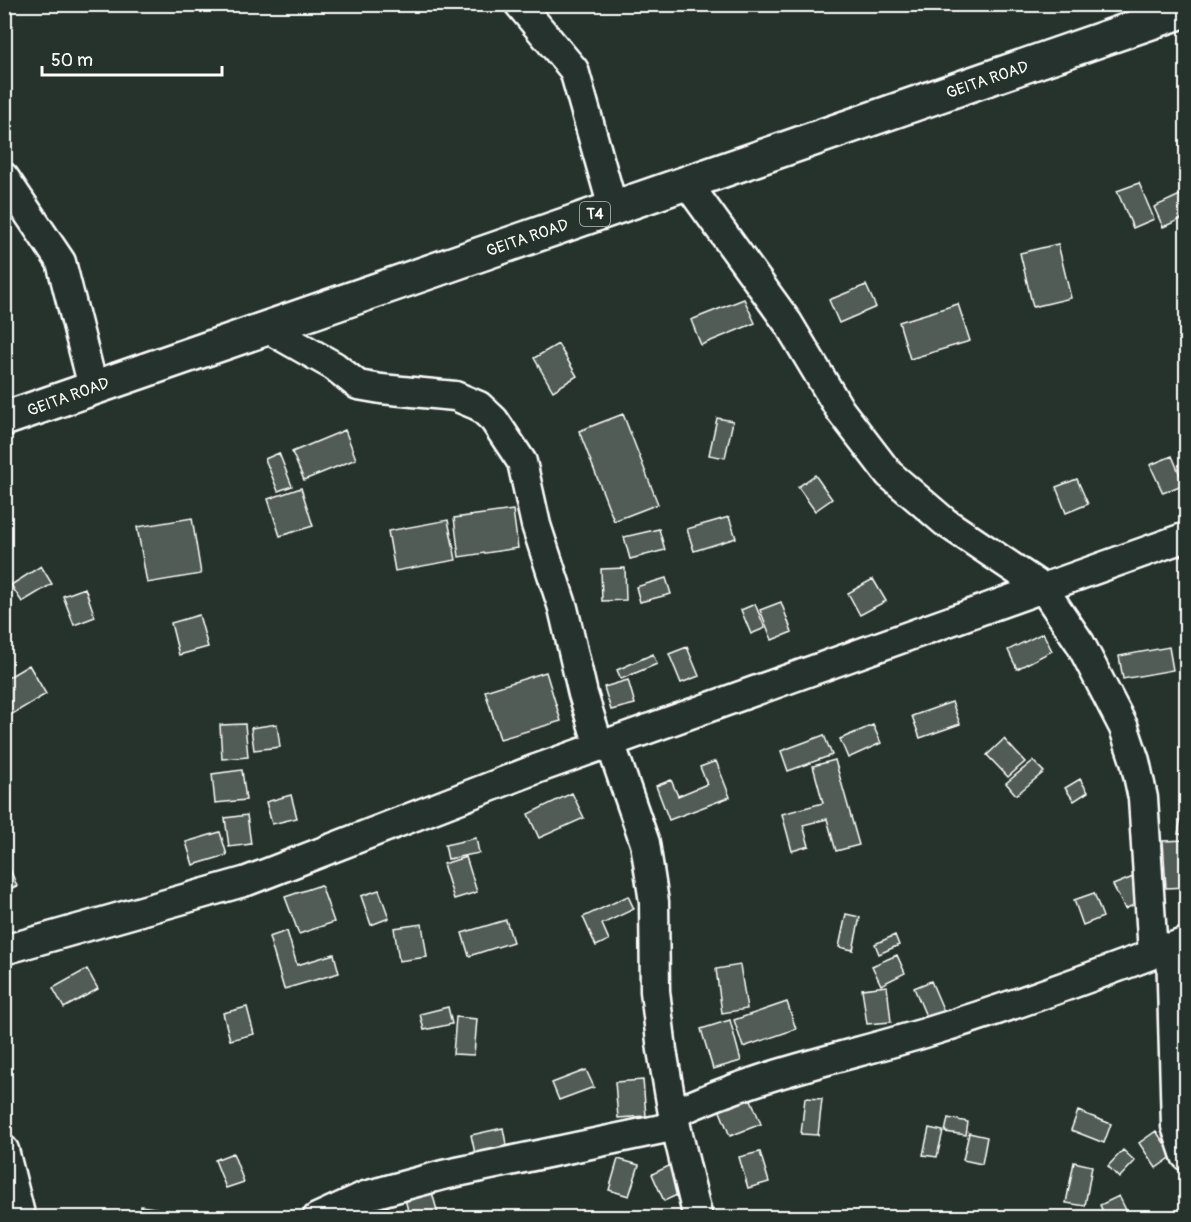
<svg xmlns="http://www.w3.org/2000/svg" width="1191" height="1222" font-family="Pangolin,sans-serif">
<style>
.building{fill:#515c57;stroke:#fff;stroke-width:1.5}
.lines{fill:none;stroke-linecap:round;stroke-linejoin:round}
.minor-casing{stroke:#fff;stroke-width:33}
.highway-casing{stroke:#fff;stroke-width:38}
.minor{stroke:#26332d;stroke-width:28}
.highway{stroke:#26332d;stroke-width:33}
.labels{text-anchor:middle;stroke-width:6;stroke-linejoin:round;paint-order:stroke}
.shield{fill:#26332d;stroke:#bec2c0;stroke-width:1.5}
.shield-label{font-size:15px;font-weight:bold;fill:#fff}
.street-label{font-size:16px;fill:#fff;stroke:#26332d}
</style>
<rect width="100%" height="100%" fill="#26332d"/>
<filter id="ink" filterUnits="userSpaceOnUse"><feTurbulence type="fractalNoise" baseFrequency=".0167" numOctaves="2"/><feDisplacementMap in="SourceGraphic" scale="12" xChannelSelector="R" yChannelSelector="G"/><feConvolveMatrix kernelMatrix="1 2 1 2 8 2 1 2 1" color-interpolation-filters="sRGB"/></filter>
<g filter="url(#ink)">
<!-- building -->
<path class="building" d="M1139 183 1154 219 1133 228 1117 191Z
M1182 194 1186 204V217L1163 227 1154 207Z
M1058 244 1071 298 1033 307 1020 253Z
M866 285 876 307 839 323 829 300Z
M744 299 755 323 701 345 691 320Z
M958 304 970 341 910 359 899 322Z
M558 344 577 376 553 391 534 358Z
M623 414 658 504 614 521 579 431Z
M717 418 733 421 725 458 709 455Z
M345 430 356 459 304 480 292 452Z
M279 453 292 486 278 491 265 459Z
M1172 456 1184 484 1163 493 1150 465Z
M815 475 832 499 815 511 798 487Z
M1077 479 1088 504 1066 513 1056 487Z
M301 488 313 526 280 536 268 499Z
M513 510 518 548 459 557 454 518Z
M729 517 736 538 694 551 687 529Z
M192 518 201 574 147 583 137 527Z
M448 520 456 560 395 571 388 531Z
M659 529 665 550 630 559 624 537Z
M4 557H8L9 591H4Z
M41 566 52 584 22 602 11 585Z
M625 568 626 600 602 601 601 569Z
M666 578 671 594 640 602 636 587Z
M873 579 886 601 860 615 848 593Z
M85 588 95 617 74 625 63 596Z
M781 602 792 632 772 640 760 610Z
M755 604 765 628 751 634 741 610Z
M199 615 208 647 179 655 171 623Z
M1043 633 1052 651 1017 669 1008 650Z
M687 647 699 676 681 683 669 654Z
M1169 647 1173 670 1123 679 1119 656Z
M653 654 657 664 621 679 617 670Z
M29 665 46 694 4 719V680Z
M546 672 561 721 500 739 485 691Z
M628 680 635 704 611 710 604 687Z
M952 702 960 724 920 738 912 716Z
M245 724 248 757 222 759 220 725Z
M277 724 280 747 254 750 251 728Z
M873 725 881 743 848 758 840 739Z
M824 735 832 755 788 771 781 751Z
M1004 739 1025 762 1008 777 987 755Z
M835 760 859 845 836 851 827 819 803 825 809 846 792 851 782 814 823 803 813 766Z
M716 761 730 797 669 820 656 786 671 780 678 796 707 784 700 767Z
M1033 761 1044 772 1016 795 1006 783Z
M242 770 246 800 215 803 212 774Z
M1080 779 1088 792 1074 801 1065 788Z
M572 793 584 818 539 838 528 814Z
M291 795 297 818 272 824 266 802Z
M247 815 251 844 229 847 225 818Z
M1181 817H1186V835L1178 834Z
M220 832 227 855 193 865 186 842Z
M476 838 479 853 448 859 445 845Z
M1186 840V887L1166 888 1163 841Z
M466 857 477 892 454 899 443 864Z
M9 867 17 886 4 891V869Z
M1133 877 1144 900 1125 909 1113 885Z
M321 885 334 922 299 934 285 897Z
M379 890 389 918 371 925 361 896Z
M1094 893 1103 917 1083 925 1074 900Z
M628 896 634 909 602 924 609 940 596 946 583 917Z
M846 914 860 917 853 950 839 947Z
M506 920 513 942 469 956 462 933Z
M422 924 427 957 399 961 394 928Z
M287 931 297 965 334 954 339 973 284 989 269 937Z
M895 935 899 945 879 954 875 944Z
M897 955 905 973 881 985 872 966Z
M740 965 747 1009 722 1013 716 969Z
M87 969 98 989 64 1008 53 988Z
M931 981 946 1016 929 1023 914 988Z
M887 986 891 1022 867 1024 862 989Z
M787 1002 796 1029 743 1047 734 1020Z
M247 1007 254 1034 230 1040 223 1013Z
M448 1007 452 1024 424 1030 420 1014Z
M456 1017 477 1019 474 1055 453 1054Z
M730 1020 741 1061 713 1069 701 1029Z
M586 1070 594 1087 559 1100 552 1083Z
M643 1080 646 1116 618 1118 615 1082Z
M750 1097 761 1124 730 1136 719 1109Z
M805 1098 822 1099 818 1135 801 1134Z
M1078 1111 1111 1124 1104 1143 1071 1130Z
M948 1118 968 1122 966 1135 945 1132Z
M503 1128 509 1160 478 1167 471 1135Z
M929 1128 943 1131 937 1157 923 1155Z
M1156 1131 1173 1156 1156 1168 1139 1143Z
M969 1133 987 1137 982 1164 963 1160Z
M1123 1150 1135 1161 1119 1178 1108 1166Z
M760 1152 769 1182 748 1188 739 1157Z
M233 1153 244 1182 226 1188 215 1160Z
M618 1159 639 1165 629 1196 609 1190Z
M1074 1162 1092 1166 1085 1206 1066 1203Z
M673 1164 686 1191 664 1201 652 1174Z
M432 1192 439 1218H410L405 1199Z
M1119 1196 1130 1218H1106L1100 1205Z
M369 1204 393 1209 391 1218H366Z
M141 1206 181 1212 180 1218H139Z"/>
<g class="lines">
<defs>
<path id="minor" d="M519 4 574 70 613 208
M4 177 61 262 93 387
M687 183 788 323 840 410 889 474 945 522 1043 588 1080 643 1124 728 1135 761 1143 798 1153 954
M265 327 334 366 358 385 381 389 455 396 479 406 494 420 522 462 536 525 563 608 583 694 599 746
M610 742 645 843 654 902 655 991 662 1050 673 1114 698 1218
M1171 947 1176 1126 1186 1156
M4 950 247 881 536 769 1186 537
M673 1114C754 1075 842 1058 928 1032 1015 1006 1101 973 1186 942
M4 1150 21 1218
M317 1218 365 1196 443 1175 676 1126"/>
<path id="highway" d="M4 419 1186 10"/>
</defs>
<!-- minor casing -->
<use href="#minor" class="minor-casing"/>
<!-- highway casing -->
<use href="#highway" class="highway-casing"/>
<!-- minor -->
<use href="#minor" class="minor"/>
<!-- highway -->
<use href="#highway" class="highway"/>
</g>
</g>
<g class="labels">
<!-- shield labels -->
<rect class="shield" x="580" y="202" width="30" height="24" rx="4.5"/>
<g class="shield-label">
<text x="595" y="219">T4</text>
</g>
<!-- street labels -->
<g class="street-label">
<text transform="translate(987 79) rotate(-19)" y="6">GEITA ROAD</text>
<text transform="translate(527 237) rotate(-19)" y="6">GEITA ROAD</text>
<text transform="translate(68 396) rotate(-20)" y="6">GEITA ROAD</text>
</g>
</g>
<!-- margin -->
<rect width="1191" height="1222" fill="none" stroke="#26332d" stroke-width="24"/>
<rect x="12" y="12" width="1167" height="1198" fill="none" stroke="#fff" stroke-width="2" filter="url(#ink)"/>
<!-- scale -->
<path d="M42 66v9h180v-9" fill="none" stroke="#ffffff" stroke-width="3"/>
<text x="51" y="66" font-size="18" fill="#ffffff" stroke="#26332d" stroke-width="4.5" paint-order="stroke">50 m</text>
</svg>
